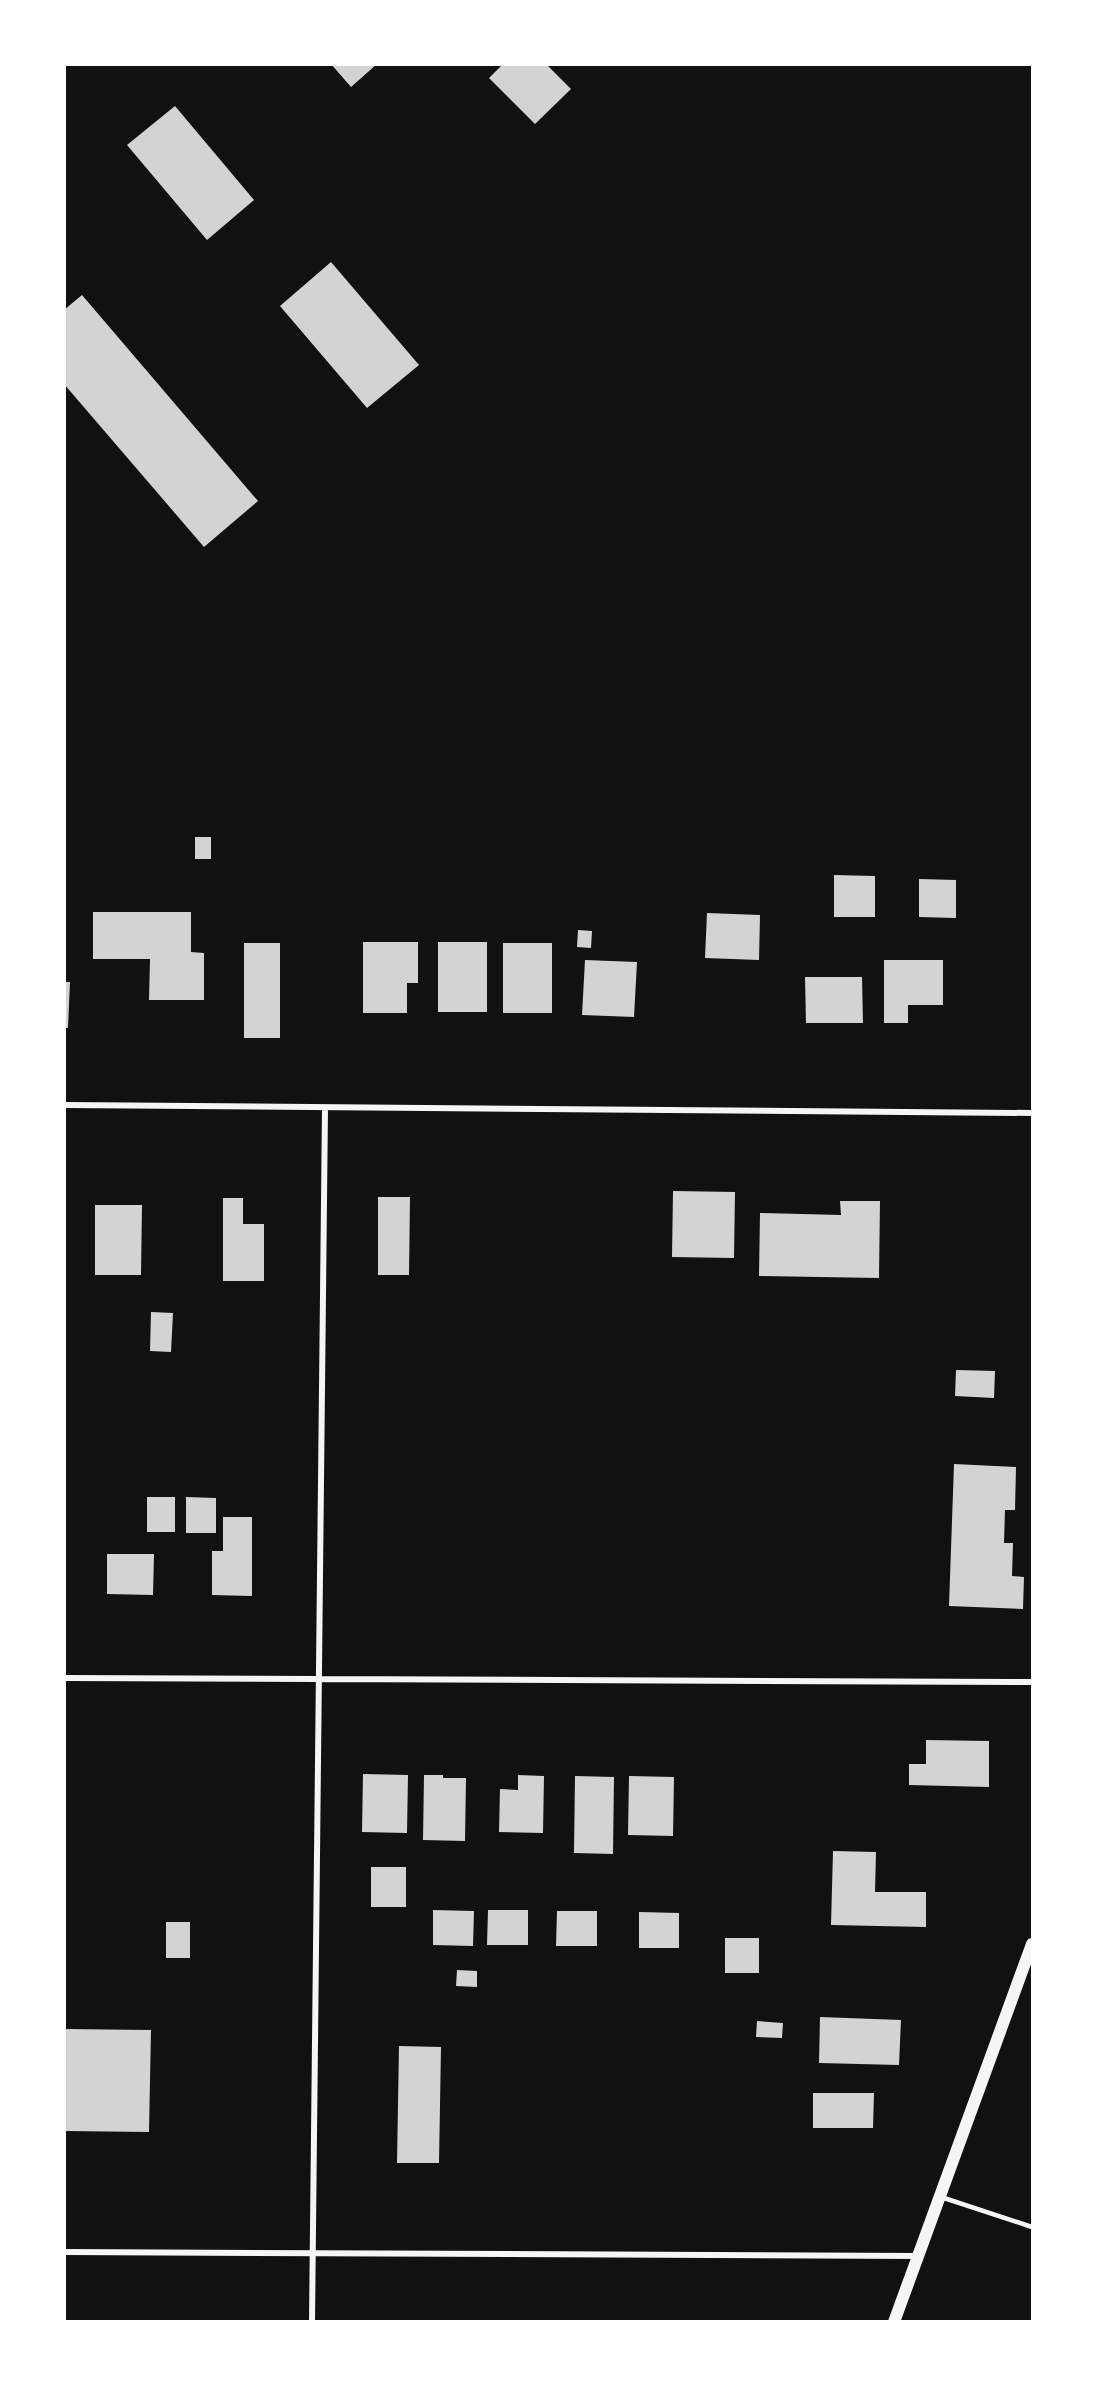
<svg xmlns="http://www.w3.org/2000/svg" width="1097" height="2386" font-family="Poppins,sans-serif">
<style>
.building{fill:#d3d3d3}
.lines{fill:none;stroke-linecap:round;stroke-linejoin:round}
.service{stroke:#f5f5f5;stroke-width:4.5}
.minor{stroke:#f5f5f5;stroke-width:6}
.secondary{stroke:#f5f5f5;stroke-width:12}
</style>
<rect width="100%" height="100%" fill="#111"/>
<!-- building -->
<path class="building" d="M331 64H377L351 87Z
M503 64H546L571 89 535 124 489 78Z
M175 106 254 200 207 240 127 145Z
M331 262 419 365 367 408 280 306Z
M82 295 258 501 204 547 64 384V310Z
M195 837H211V859H195Z
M834 875 875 876V917H834Z
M919 879 956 880V918L919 917Z
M93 912H191V952L204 953V1000H149L150 959H93Z
M707 913 760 915 759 960 705 958Z
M578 930 592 931 591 948 577 947Z
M363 942H418V983H407V1013H363Z
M438 942H487V1012H438Z
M244 943H280V1038H244Z
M503 943H552V1013H503Z
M585 960 637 962 634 1017 582 1015Z
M884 960H943V1005H908V1023H884Z
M805 977H862L863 1023H806Z
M64 982H70L68 1028H64Z
M673 1191 735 1192 734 1258 672 1257Z
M378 1197H410L409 1275H378Z
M223 1198H243V1224H264V1281H223Z
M840 1201H880L879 1278 759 1276 760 1213 841 1215Z
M95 1205H142L141 1275H95Z
M151 1312 173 1313 171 1352 150 1351Z
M956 1370 995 1371 994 1398 955 1396Z
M954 1464 1016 1467 1015 1510H1005L1004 1543H1013L1012 1576 1024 1577 1023 1609 949 1606Z
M147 1497H175V1532H147Z
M186 1497 216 1498V1533H186Z
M223 1517H252V1596L212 1595V1551H223Z
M107 1554H154L153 1595 107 1594Z
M926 1740 989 1741V1787L909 1785V1764H926Z
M363 1774 408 1775 407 1833 362 1832Z
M424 1775H443V1778H466L465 1841 423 1840Z
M518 1775 544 1776 543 1833 499 1832 500 1789 518 1790Z
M575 1776 614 1777 613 1854 574 1853Z
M629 1776 674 1777 673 1836 628 1835Z
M833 1851 876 1852 875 1892H926V1927L831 1925Z
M371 1867H406V1907H371Z
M433 1910 474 1911 473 1946 433 1945Z
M488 1910H528V1945H487Z
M557 1911H597V1946H556Z
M639 1912 679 1913V1948H639Z
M166 1922H190V1958H166Z
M725 1938H759V1973H725Z
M457 1970 477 1971V1987L456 1986Z
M820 2017 901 2020 899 2065 819 2063Z
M757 2021 783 2023 782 2038 756 2037Z
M64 2029 151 2030 149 2132 64 2131Z
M399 2046 441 2047 439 2163H397Z
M813 2093H874L873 2128H813Z"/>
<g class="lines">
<!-- service -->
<path class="service" d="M941 2197 1032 2227"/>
<!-- minor -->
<path class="minor" d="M64 1105 1032 1113
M64 1678 1032 1682
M64 2252 918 2256
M312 2322 325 1108"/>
<!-- secondary -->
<path class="secondary" d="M894 2322 1032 1944"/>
</g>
<!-- border -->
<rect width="1097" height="2386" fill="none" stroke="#ffffff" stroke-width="132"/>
</svg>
